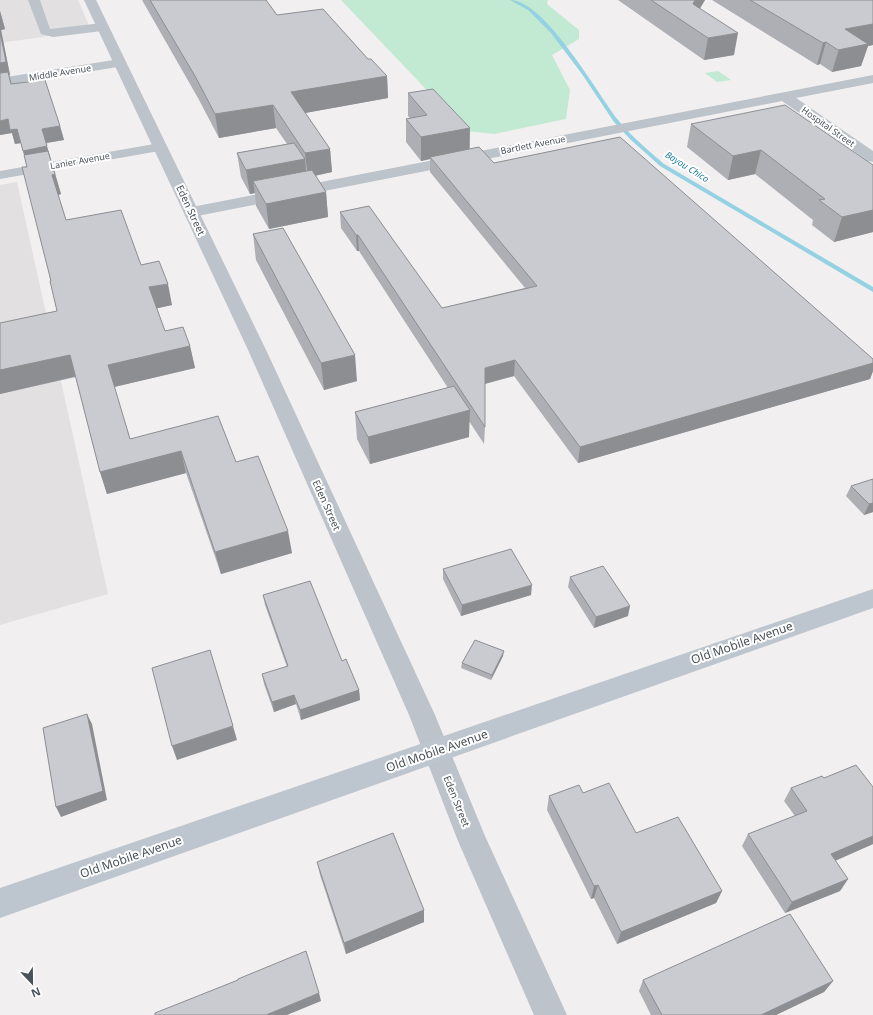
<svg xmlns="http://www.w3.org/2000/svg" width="873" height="1015" font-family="'Noto Sans',sans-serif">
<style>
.education{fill:#e2e0e0}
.green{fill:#c2ead2}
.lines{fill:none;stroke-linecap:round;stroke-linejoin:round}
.stream{fill:#94d1e2;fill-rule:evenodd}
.minor{fill:#bcc3ca;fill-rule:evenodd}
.tertiary{fill:#bcc3ca;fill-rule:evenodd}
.secondary{fill:#bdc5ce;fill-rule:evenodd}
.wall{fill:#adafb4}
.shaded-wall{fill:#8d8e92}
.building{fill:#c9cbd1;stroke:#8d8e92}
.labels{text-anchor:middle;stroke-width:4;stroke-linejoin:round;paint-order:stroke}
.far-street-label{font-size:9px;fill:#49525a;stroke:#fff}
.far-water-label{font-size:9px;font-style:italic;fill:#1c7d9a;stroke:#fff}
.street-label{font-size:10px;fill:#49525a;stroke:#fff}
.near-street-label{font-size:12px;fill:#49525a;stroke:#fff}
</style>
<rect width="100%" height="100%" fill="#f1efef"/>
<!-- education -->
<path class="education" d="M0 0H78L91 30 0 43Z
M17 182 108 594 0 625V185Z"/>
<!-- green -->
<path class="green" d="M341 0H548L547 4 579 30V39L552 55 570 90 566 119 494 134 466 131Z
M718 71 731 80 717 82 705 73Z"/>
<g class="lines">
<!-- stream -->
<path class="stream" d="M510 0C545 0 597 93 618 120 631 136 648 150 664 164L873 287V292L660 166 630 139 614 122 582 74 551 33 528 10Z"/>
<!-- minor -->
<path class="minor" d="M28 0H40L50 29 102 23 106 24 108 27 106 30 102 31 53 37 41 34Z
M120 59 124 60 126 63 124 66 0 86V78Z
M873 75V83L796 98 873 151V162L868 161 782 101 192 217 186 215 184 212 186 209 192 207Z
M160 143 165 144 167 147 165 150 0 179V171Z"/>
<!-- tertiary -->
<path class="tertiary" d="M84 0H96L267 352 435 715 485 836 567 1015H534L458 841 409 715 249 352Z"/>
<!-- secondary -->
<path class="secondary" d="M873 589V608L0 918V888Z"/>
</g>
<!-- wall -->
<path class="wall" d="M142 0H266L277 15 368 59 387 76 388 98 305 113 330 149 332 172 315 176 326 192 328 217 269 229 256 206 255 193 250 194 241 177 237 153 287 144 276 128 219 138 198 98Z
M618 0H705L700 9 734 55 704 60Z
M712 0H873V45L868 46 861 66 832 72 820 64 817 65Z
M0 11 5 29 1 30 10 75H9L12 84 60 126 64 140 46 143 61 194 58 195 66 220 141 265 172 305 157 308 165 331 190 346 195 368 114 387 130 439 236 462 292 553 221 574 186 473 107 494 100 472 76 377 0 394V323L57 311 51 281 27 167 21 143 15 144 12 133 0 135Z
M408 93 470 128V149L494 163 873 359V371L870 379 578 463 514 376 485 384V427L484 444 469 421V437L370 464 357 439 355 412 448 388 359 251H357L341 228 340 212 442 308 525 288 430 172V159L421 161 406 142V119L410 118 408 116Z
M691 124 873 165V232L834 242 812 225 813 220 755 174 728 180 687 147Z
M253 234 357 381 324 390 256 260Z
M873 479V512L864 515 846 496 851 486Z
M443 569 531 595 461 616 443 579Z
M570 577 628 616 594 628 568 587Z
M263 595 342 661 359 690 360 700 301 720 296 704 274 712 264 684 262 674 287 667 265 605Z
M503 656 491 680 461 668 462 663Z
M873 787V844L835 861 848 879 840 891 785 913 742 846 748 834 795 816 784 801 791 788Z
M583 793 636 833 722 891 716 903 617 944 594 898 591 899 547 810 549 796Z
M317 862 424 910V922L346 954 320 875Z
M643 980 833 981 824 992 776 1015H651L639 991Z"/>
<!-- shaded-wall -->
<path class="shaded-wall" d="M695 0H705L689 25 693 4Z
M0 11 5 29 1 30 10 75H9L12 86 0 77Z
M873 24V45L868 46 861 66 832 72 845 29Z
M738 33 734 55 704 60 708 38Z
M826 42 820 64 817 65 823 43Z
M387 76 388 98 294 115 291 92Z
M273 105 276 128 219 138 215 114Z
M8 119 17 129 21 143 15 144 12 133 0 135V121Z
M60 126 64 140 46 143 61 194 58 195 27 165 23 151 42 129Z
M470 128 469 152 430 157V159L421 161V137Z
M330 149 332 172 308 177 305 153Z
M761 150 755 174 728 180 733 156Z
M305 159 307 183 253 181 255 193 250 194 246 170Z
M326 192 328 217 269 229 266 204Z
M873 210V232L834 242 842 217Z
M356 235H358L359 251H357Z
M168 284 172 305 154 309 149 287Z
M190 346 195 368 114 387 108 365Z
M70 355 77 376 0 394V370Z
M355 355 357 381 324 390 321 363Z
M515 360 514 376 484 384 485 368Z
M873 363V371L870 379 578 463 580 447Z
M470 410 469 437 370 464 368 437Z
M181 451 186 473 107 494 100 472Z
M873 503V512L864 515 869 504Z
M288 531 292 553 221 574 215 552Z
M532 585 531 595 461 616 462 605Z
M630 606 628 616 594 628 596 617Z
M504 651 503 656 491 680 492 675Z
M359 690 360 700 301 720 300 710Z
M294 695 296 704 274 712 272 702Z
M87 714 92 724 107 800 61 817 56 807Z
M233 726 237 740 177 760 172 746Z
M873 836V844L823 866 831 854Z
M848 879 840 891 785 913 792 902Z
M598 885 594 898 591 899 594 886Z
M722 891 716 903 617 944 621 932Z
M424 910V922L346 954 344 943Z
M833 981 824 992 776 1015H761Z
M319 993 321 1001 287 1015H266Z"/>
<!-- building -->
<path class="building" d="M150 0H266L277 15 323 9 368 59H371L387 76 291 92 330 149 305 153 273 105 215 114 195 76Z
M651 0H695L693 4 738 33 708 38Z
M750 0H873V24L845 29 868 44 838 50 826 42 823 43Z
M0 32 6 62 0 63Z
M8 72 11 84 45 80 60 126 42 129 47 146 23 151 17 129 10 130 8 119 0 121V73Z
M433 89 470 128 421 137 406 119 427 115 408 93Z
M785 105 873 165V210L842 217 819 200 825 199 761 150 733 156 691 124Z
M620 137 873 359V363L580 447 515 360 485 368V427L358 235H356L340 212 369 206 442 308 537 286 430 157 479 147 494 163Z
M294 143 305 159 246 170 237 153Z
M48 151 55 174 52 175 66 220 121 210 141 265 159 261 168 284 149 287 165 331 183 327 190 346 108 365 130 439 218 416 236 462 258 456 288 531 215 552 181 451 100 472 70 355 0 370V323L57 311 50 281H51L22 167H27L24 155Z
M312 170 326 192 266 204 253 181Z
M283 228 355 355 321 363 253 234Z
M454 386 470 410 368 437 355 412Z
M873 479V503L869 504 851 486Z
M511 549 532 585 462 605 443 569Z
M603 566 630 606 596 617 570 577Z
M310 581 342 661 346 659 359 690 300 710 294 695 272 702 262 674 288 666 263 595Z
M475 640 504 651 492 675 462 663Z
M210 650 233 726 172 746 152 668Z
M87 714 103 791 56 807 43 728Z
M856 765 873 787V836L831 854 848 879 792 902 748 834 807 811 791 788 822 776 824 778Z
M609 783 636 833 678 817 722 891 621 932 598 885 594 886 549 796 579 785 583 793Z
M393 833 424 910 344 943 317 862Z
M790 914 833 981 761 1015H662L643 980Z
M306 951 319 993 266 1015H155V1013L238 980V979Z"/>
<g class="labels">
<!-- far-street labels -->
<g class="far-street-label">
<text transform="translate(60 73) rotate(-9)" y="3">Middle Avenue</text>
<text transform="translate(828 127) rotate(35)" y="3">Hospital Street</text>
<text transform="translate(533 145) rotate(-11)" y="3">Bartlett Avenue</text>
<text transform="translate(80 161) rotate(-10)" y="3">Lanier Avenue</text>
</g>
<!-- far-water labels -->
<g class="far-water-label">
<text transform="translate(687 167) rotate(32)" y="3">Bayou Chico</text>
</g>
<!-- street labels -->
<g class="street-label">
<text transform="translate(191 210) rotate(65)" y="4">Eden Street</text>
<text transform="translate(327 505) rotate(66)" y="4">Eden Street</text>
<text transform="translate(457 801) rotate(68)" y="4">Eden Street</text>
</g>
<!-- near-street labels -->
<g class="near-street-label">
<text transform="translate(742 643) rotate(-19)" y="4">Old Mobile Avenue</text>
<text transform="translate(437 751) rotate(-19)" y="4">Old Mobile Avenue</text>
<text transform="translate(131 857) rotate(-19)" y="4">Old Mobile Avenue</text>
</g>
</g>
<!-- north arrow -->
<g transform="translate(32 983) rotate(158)" stroke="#ffffff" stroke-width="3" paint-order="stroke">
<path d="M0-3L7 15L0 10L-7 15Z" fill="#49525a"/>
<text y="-6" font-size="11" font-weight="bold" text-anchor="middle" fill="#49525a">N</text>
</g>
</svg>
